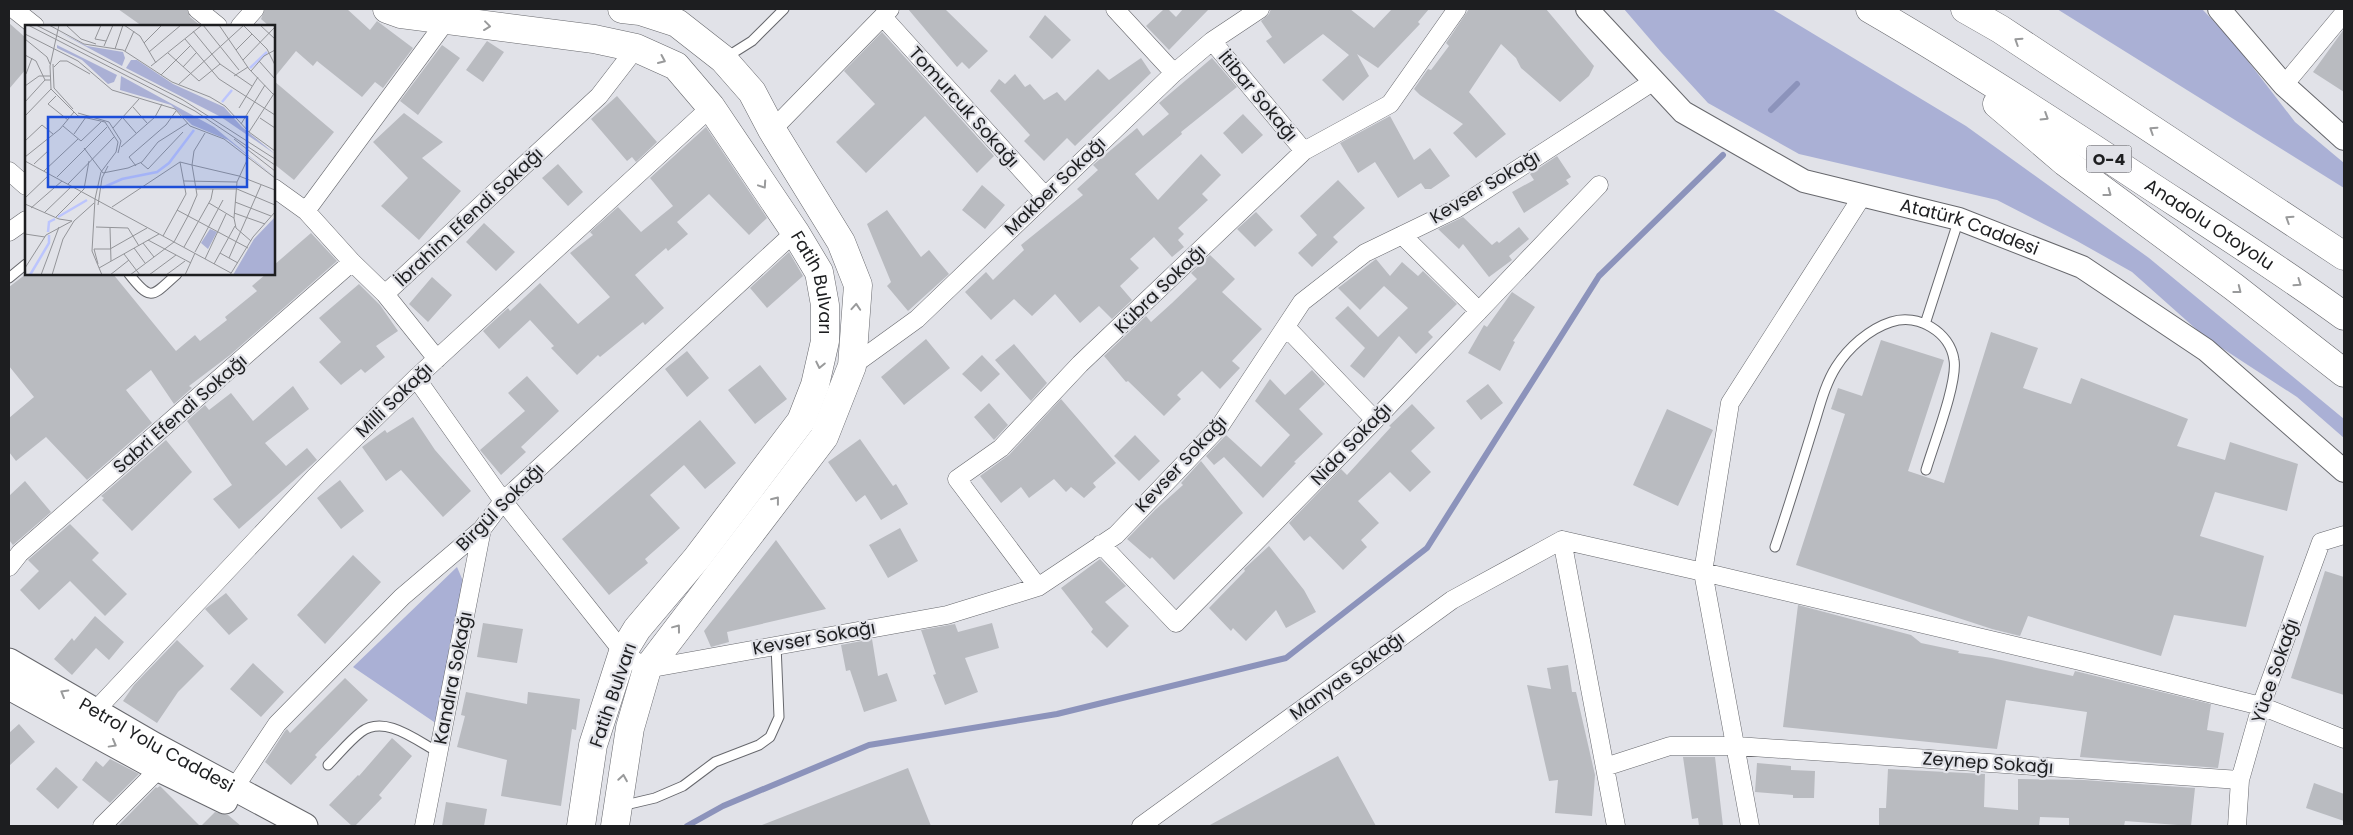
<svg xmlns="http://www.w3.org/2000/svg" width="2353" height="835" font-family="Poppins,sans-serif">
<style>
.green{fill:#aab0d5}
.lines{fill:none;stroke-linecap:round;stroke-linejoin:round}
.stream{stroke:#8c93bb;stroke-width:6}
.building{fill:#b9bbc0}
.service-casing{stroke:#67686d;stroke-width:11}
.minor-casing{stroke:#67686d;stroke-width:19}
.tertiary-casing{stroke:#67686d;stroke-width:24}
.secondary-casing{stroke:#67686d;stroke-width:27}
.primary-casing{stroke:#67686d;stroke-width:29}
.motorway-casing{stroke:#67686d;stroke-width:29}
.service{stroke:#fff;stroke-width:9}
.minor{stroke:#fff;stroke-width:18}
.tertiary{stroke:#fff;stroke-width:22}
.secondary{stroke:#fff;stroke-width:25}
.primary{stroke:#fff;stroke-width:28}
.motorway{stroke:#fff;stroke-width:28}
.oneway{stroke:#999a9b}
.labels{text-anchor:middle;stroke-width:4.5;stroke-linejoin:round;paint-order:stroke}
.shield{fill:#e1e2e8;stroke:#58595c;stroke-width:1}
.shield-label{font-size:16px;font-weight:bold;fill:#1d1e20}
.street-label{font-size:18px;fill:#1d1e20;stroke:#e1e2e8}
.inset-river{fill:none;stroke:#bcc5fd;stroke-width:2.5}
.inset-road{fill:none;stroke:#939498;stroke-width:1}
.view{fill:#1d4ed8;fill-opacity:0.15;stroke:#1d4ed8;stroke-width:2.5}
.inset-edge{fill:none;stroke:#1d1e20;stroke-width:2.5}
</style>
<rect width="100%" height="100%" fill="#e1e2e8"/>
<!-- green -->
<path class="green" d="M1624 9H1772L1966 126 2149 258 2344 419V438L2297 397 2205 337 2132 272 2077 241 1997 200 1799 154 1708 103 1661 52Z
M2057 9H2202L2231 39 2295 122 2344 163V188Z
M457 567 463 581 437 724 353 667Z"/>
<g class="lines">
<!-- stream -->
<path class="stream" d="M1771 110 1797 84
M687 826 723 806 869 745 1057 714 1286 658 1427 548 1599 276 1723 155"/>
</g>
<!-- building -->
<path class="building" d="M118 9H187L190 17 201 26H142Z
M265 9H347L370 30 377 21 413 48 383 88 375 82 362 97 317 61 313 66 296 51 274 78V26H269L261 19Z
M908 9H945L988 51 969 69 962 62 957 67Z
M1164 9H1168L1176 17 1183 9H1209L1169 50 1146 26Z
M1271 9H1350L1374 28 1392 9H1429L1418 22 1420 24 1378 68 1357 54 1369 76 1343 101 1322 80 1349 55 1323 34 1284 64 1266 41 1272 37 1261 21 1269 14Z
M1469 9H1546L1594 66 1589 76 1560 102 1521 68 1516 58 1501 44 1469 92 1506 134 1476 158 1453 133 1463 124 1420 95 1414 89 1428 69 1431 70 1449 46 1446 43Z
M1045 15 1071 40 1052 59 1029 37Z
M9 23 26 38V69L9 89Z
M2344 29V92L2313 72Z
M882 32 994 156 977 173 925 116 866 173 836 142 875 104 844 71Z
M487 41 504 52 483 82 466 70Z
M442 45 460 58 418 115 400 101Z
M1141 58 1151 73 1075 146 1067 138 1044 161 1024 141 1030 135 990 91 999 79 1005 84 1015 74 1025 87 1030 84 1044 100 1057 92 1065 101 1098 69 1109 80Z
M1212 58 1237 87 1181 132 1182 134 1135 174 1158 200 1201 154 1221 175 1202 194 1208 200 1178 228 1184 234 1178 240 1184 247 1172 257 1154 237 1130 259 1139 268 1120 286 1132 300 1112 319 1099 306 1080 323 1055 294 1032 316 1014 299 991 320 965 292 986 272 993 280 1024 250 1021 245 1083 195 1077 189 1098 170 1093 165 1137 128 1143 136 1169 114 1159 103Z
M274 81 334 132 294 180 274 164Z
M617 96 657 142 636 162 632 157 627 161 591 119Z
M404 113 443 142 422 158 461 191 419 240 381 206 408 178 373 142Z
M1243 114 1263 135 1242 154 1223 133Z
M1390 116 1414 160 1430 148 1450 176 1431 189H1425L1421 183 1398 198 1375 162 1358 173 1340 143Z
M706 127 767 218 749 235 709 194 677 222 688 234 668 251 666 248 635 275 664 308 645 325 643 322 600 357 598 355 577 375 551 348 554 346 530 320 499 349 483 331 508 308 510 311 540 283 578 324 610 297 570 253 593 235 590 232 618 207 641 232 673 206 650 178Z
M1557 156 1571 177 1566 180 1569 184 1524 213 1512 192 1534 180 1530 174Z
M558 164 583 192 568 206 542 178Z
M1338 180 1365 208 1333 237 1338 242 1312 267 1298 253 1317 235 1300 216Z
M982 185 1005 205 985 229 962 210Z
M887 210 921 257 929 250 949 274 908 311 887 286 891 282 867 224Z
M1256 212 1273 230 1255 247 1237 229Z
M1463 217 1492 245 1497 241 1499 243 1519 227 1529 239 1509 256 1512 260 1489 277 1463 244 1459 249 1438 229Z
M484 223 515 252 496 271 466 242Z
M311 233 337 261 230 355 189 386 192 388 174 404 151 370 126 390 152 423 87 480 46 437 16 461 9 452V418L34 397 9 366V287L26 274H113L176 351 195 335 200 341 227 320 225 317 257 291 252 286 266 274H274V265Z
M789 252 803 276 767 308 750 288Z
M1210 255 1235 279 1222 292 1262 329 1232 361 1240 368 1220 389 1202 371 1177 395 1181 399 1164 416 1128 381 1126 382 1104 356 1146 316 1151 322 1172 303 1197 279 1191 273Z
M1376 259 1390 276 1402 262 1418 276 1423 271 1457 304 1428 332 1433 337 1416 354 1399 336 1364 378 1350 366 1365 348 1335 318 1348 306 1378 337 1408 308 1384 286 1360 310 1338 288Z
M432 277 452 295 428 322 409 304Z
M359 284 380 305 398 331 376 346 385 357 365 373 361 369 341 385 319 362 341 342 319 318Z
M1512 292 1535 307 1513 341 1515 342 1500 371 1468 353 1484 325 1487 327Z
M1991 332 2038 348 2023 388 2071 404 2081 378 2188 419 2177 446 2225 460 2230 442 2298 464 2287 511 2215 492 2200 536 2264 556 2246 627 2174 615 2161 656 2028 616 2020 636 1992 629 1796 565 1845 414 1831 409 1838 388 1862 396 1881 340 1944 360 1908 471 1944 483Z
M926 339 950 368 904 405 881 377Z
M1014 344 1047 383 1031 401 995 360Z
M687 351 709 378 687 397 665 369Z
M982 355 1000 374 981 392 962 374Z
M760 365 787 399 755 424 728 390Z
M1312 370 1325 384 1299 409 1323 434 1294 462 1296 463 1263 498 1224 457 1214 465 1206 456 1226 435 1261 467 1290 435 1255 401 1270 379 1285 395Z
M527 376 559 411 521 447 526 452 501 475 480 450 525 411 508 393Z
M1488 384 1503 403 1481 420 1466 401Z
M293 386 309 409 265 443 286 466 307 448 317 460 239 529 213 499 232 485 187 421 205 405 209 410 231 393 253 421Z
M1061 399 1116 463 1093 483 1096 487 1084 498 1071 487 1066 492 1054 479 1029 498 1021 487 1001 503 980 476 1009 455Z
M989 403 1008 425 994 440 974 417Z
M1412 404 1435 428 1411 451 1431 472 1410 492 1390 472 1358 501 1379 523 1361 540 1367 547 1343 570 1310 536 1304 541 1289 523 1341 469 1347 475 1391 427 1389 426Z
M1667 409 1713 430 1678 506 1633 485Z
M413 417 435 450 471 491 443 517 401 470 386 481 362 447 385 430 387 433Z
M700 420 736 463 705 489 684 465 650 495 680 528 645 559 648 563 609 595 562 539Z
M1135 435 1160 461 1139 481 1114 456Z
M860 439 893 486 896 484 908 504 881 520 865 495 856 502 828 462Z
M166 440 192 472 132 531 102 500 104 498 101 496Z
M1201 461 1243 513 1174 580 1152 557 1150 559 1127 539 1155 510 1183 485 1181 483Z
M340 480 364 511 341 529 317 498Z
M25 481 51 512 13 545 9 540V496Z
M70 524 99 553 92 560 127 594 105 616 70 581 39 610 20 590 39 571 28 560Z
M900 528 918 561 888 578 869 545Z
M776 540 826 609 727 632 729 642 711 647 704 631Z
M1269 546 1304 590 1316 612 1286 628 1276 610 1246 641 1233 628 1231 631 1209 608 1245 571 1244 569Z
M353 555 381 582 325 644 297 615Z
M1100 559 1126 586 1105 602 1129 626 1107 648 1091 632 1093 629 1061 588Z
M2325 571 2344 577V695L2291 678Z
M226 593 248 619 229 635 205 609Z
M1798 605 1911 635 1921 643 1959 651 1958 653 1992 658 2073 676 2075 671 2211 704 2207 730 2224 733 2218 768 2080 757 2087 712 2006 700 1997 749 1783 727Z
M95 616 124 642 109 660 96 648 72 675 54 659 72 638 74 641Z
M483 623 523 629 517 663 477 657Z
M992 623 999 648 965 658 978 692 945 705 933 675 936 674 921 630 955 624 958 632Z
M872 639 878 676 887 673 897 701 864 712 850 670 846 671 841 645Z
M177 640 204 666 178 692 157 723 123 701 134 685Z
M253 663 284 692 261 717 230 689Z
M1568 665 1572 692H1576L1595 775 1592 816 1555 813 1558 780 1549 781 1527 685 1551 689 1547 668Z
M345 678 368 700 315 755 317 757 291 785 265 762 285 731 287 729 290 733Z
M466 692 527 704 528 692 580 699 576 730 572 729 561 806 501 796 507 760 457 747 465 716 461 715Z
M19 724 35 742 9 766V733Z
M392 738 412 756 379 795 382 798 355 826H352L329 805 358 775 359 776Z
M1338 756 1376 826H1208Z
M1683 757H1715L1723 826H1699L1698 818 1692 819Z
M110 759 139 774 110 803 82 780 96 761 103 767Z
M1757 763 1791 766V770L1815 771 1814 798H1793V795L1755 792Z
M56 767 78 787 58 809 36 789Z
M908 768 931 826H762V825Z
M1888 769 1985 774 1984 807 2018 810V779L2084 780 2195 788 2191 826 2125 821 2124 826H2069V818L2040 817 2039 826H1879V808H1886Z
M2314 783 2344 794V821L2306 808Z
M160 786 200 826H118L156 787 157 788Z
M446 802 487 809 484 826H442Z
M215 812 228 815 241 826H201Z"/>
<g class="lines">
<defs>
<path id="service" d="M725 58 752 41 784 9
M129 274C152 303 152 296 177 274
M9 278 26 264
M1925 324 1959 219
M1775 547C1788 509 1800 470 1812 431 1819 410 1824 386 1836 367 1848 348 1869 329 1891 322 1918 313 1950 332 1954 360 1958 382 1933 446 1926 470
M328 765C339 754 349 741 361 732 385 714 417 741 438 752
M621 806 655 798 683 786 715 762 759 745 770 737 779 717 776 645"/>
<path id="minor" d="M197 9 218 26
M1115 9 1174 73
M15 10 35 26
M883 17 1045 196
M240 26 255 9
M1212 41 1304 151
M2284 85 2344 13
M772 130 890 9
M9 171 26 186
M274 188 306 211 352 262 385 294 599 96 636 48
M306 211 446 21 448 12
M9 232 26 220
M1402 235 1479 311
M385 294 437 359
M1286 327 1375 420
M852 366 917 319 1174 73 1212 41 1260 9
M416 378 503 501 623 652 647 669 947 615 1038 587 1116 535 1220 426 1302 302 1365 253 1456 209 1654 81
M1101 544 1176 623 1375 420 1599 185
M9 567 20 553 352 262
M1038 587 957 479 1001 448 1080 364 1304 151 1390 104 1457 9
M95 711 315 477 416 378 711 107
M1605 767 1670 746H1737L2240 780
M229 796 277 724 402 597 482 529 503 501 795 232
M102 826 159 769
M424 826 482 529
M1141 826 1452 600 1562 540
M1616 826 1562 540 1703 572 1730 403 1863 195
M1750 826 1703 572 2080 661 2261 706 2344 739
M2237 826 2240 780 2261 706 2321 542 2344 535"/>
<g id="tertiary">
<path id="s1" d="M1587 9 1683 112 1804 181 1959 219 2082 267 2206 350 2344 471"/>
<path d="M2219 9 2284 85 2344 139"/>
</g>
<g id="secondary">
<path id="s2" d="M9 661 154 745 305 826"/>
<path d="M9 687 159 769 225 801"/>
</g>
<g id="primary">
<path id="s3" d="M387 9 401 14 594 39 636 48 676 66 711 107 795 232 819 272 825 305V341L815 385 801 421 697 558 637 629 623 652 593 745 581 826"/>
<path d="M615 826 630 728 647 669 824 437 852 366 858 285 841 242 772 130 752 92 723 59 677 23 640 11 622 9"/>
</g>
<g id="motorway">
<path id="s4" d="M1870 9C1965 64 2057 124 2149 185 2215 228 2281 270 2344 316"/>
<path d="M1965 9 2000 29 2344 256"/>
<path d="M1997 104 2065 162 2234 287 2344 373"/>
</g>
</defs>
<!-- service casing -->
<use href="#service" class="service-casing"/>
<!-- minor casing -->
<use href="#minor" class="minor-casing"/>
<!-- tertiary casing -->
<use href="#tertiary" class="tertiary-casing"/>
<!-- secondary casing -->
<use href="#secondary" class="secondary-casing"/>
<!-- primary casing -->
<use href="#primary" class="primary-casing"/>
<!-- motorway casing -->
<use href="#motorway" class="motorway-casing"/>
<!-- service -->
<use href="#service" class="service"/>
<!-- minor -->
<use href="#minor" class="minor"/>
<!-- tertiary -->
<use href="#tertiary" class="tertiary"/>
<!-- secondary -->
<use href="#secondary" class="secondary"/>
<!-- primary -->
<use href="#primary" class="primary"/>
<!-- motorway -->
<use href="#motorway" class="motorway"/>
</g>
<!-- one-way arrows -->
<defs><path id="oneway-chevron" d="M-2-3.5L2.5 0L-2 3.5" fill="none" stroke-width="1.6" stroke-linecap="round" stroke-linejoin="round" transform="scale(1.25)"/></defs>
<g class="oneway">
<use href="#oneway-chevron" transform="translate(487 26) rotate(7)"/>
<use href="#oneway-chevron" transform="translate(2018 41) rotate(-147)"/>
<use href="#oneway-chevron" transform="translate(662 60) rotate(24)"/>
<use href="#oneway-chevron" transform="translate(2045 117) rotate(32)"/>
<use href="#oneway-chevron" transform="translate(2153 130) rotate(-147)"/>
<use href="#oneway-chevron" transform="translate(763 185) rotate(56)"/>
<use href="#oneway-chevron" transform="translate(2108 193) rotate(37)"/>
<use href="#oneway-chevron" transform="translate(2289 219) rotate(-147)"/>
<use href="#oneway-chevron" transform="translate(2298 283) rotate(35)"/>
<use href="#oneway-chevron" transform="translate(2238 290) rotate(38)"/>
<use href="#oneway-chevron" transform="translate(856 307) rotate(-86)"/>
<use href="#oneway-chevron" transform="translate(820 365) rotate(102)"/>
<use href="#oneway-chevron" transform="translate(776 500) rotate(-52)"/>
<use href="#oneway-chevron" transform="translate(677 628) rotate(-53)"/>
<use href="#oneway-chevron" transform="translate(64 693) rotate(-150)"/>
<use href="#oneway-chevron" transform="translate(113 744) rotate(29)"/>
<use href="#oneway-chevron" transform="translate(623 778) rotate(-81)"/>
</g>
<g class="labels">
<!-- shield labels -->
<rect class="shield" x="2086.5" y="145.5" width="45" height="27" rx="4"/>
<g class="shield-label">
<text x="2109" y="165">O-4</text>
</g>
<!-- street labels -->
<g class="street-label">
<text transform="translate(1258 96) rotate(50)" y="6">İtibar Sokağı</text>
<text transform="translate(964 107) rotate(48)" y="6">Tomurcuk Sokağı</text>
<text transform="translate(1055 186) rotate(-44)" y="6">Makber Sokağı</text>
<text transform="translate(1485 187) rotate(-31)" y="6">Kevser Sokağı</text>
<text transform="translate(469 217) rotate(-43)" y="6">İbrahim Efendi Sokağı</text>
<text dy="6" stroke="none"><textPath href="#s4" startOffset="402">Anadolu Otoyolu</textPath></text>
<text dy="6" stroke="none"><textPath href="#s1" startOffset="452">Atatürk Caddesi</textPath></text>
<text dy="6" stroke="none"><textPath href="#s3" startOffset="556">Fatih Bulvarı</textPath></text>
<text transform="translate(1160 289) rotate(-44)" y="6">Kübra Sokağı</text>
<text transform="translate(394 400) rotate(-44)" y="6">Milli Sokağı</text>
<text transform="translate(180 414) rotate(-41)" y="6">Sabri Efendi Sokağı</text>
<text transform="translate(1351 444) rotate(-46)" y="6">Nida Sokağı</text>
<text transform="translate(1181 464) rotate(-47)" y="6">Kevser Sokağı</text>
<text transform="translate(500 507) rotate(-45)" y="6">Birgül Sokağı</text>
<text transform="translate(814 638) rotate(-10)" y="6">Kevser Sokağı</text>
<text transform="translate(2275 671) rotate(-71)" y="6">Yüce Sokağı</text>
<text transform="translate(1347 676) rotate(-36)" y="6">Manyas Sokağı</text>
<text transform="translate(453 678) rotate(-79)" y="6">Kandıra Sokağı</text>
<text transform="translate(613 695) rotate(-71)" y="6">Fatih Bulvarı</text>
<text dy="6" stroke="none"><textPath href="#s2" startOffset="170">Petrol Yolu Caddesi</textPath></text>
<text transform="translate(1988 763) rotate(4)" y="6">Zeynep Sokağı</text>
</g>
</g>
<!-- overview -->
<g transform="translate(25 25)">
<rect width="250" height="250" fill="#e1e2e8"/>
<path d="M34 7 62 21 98 27 100 33 97 41ZM32 20 92 50 89 57 83 59 57 35 32 23ZM106 35H112L148 59 199 82 217 102 250 129 196 92 101 43ZM96 51 189 102 250 152 203 115 167 100 146 80 95 65ZM250 192V250H208L229 214ZM185 204 192 207 183 224 176 218Z" fill="#aab0d5"/>
<path class="inset-river" d="M225 43 242 27M197 77 207 65M77 163 97 154 132 147 144 138 169 105M33 192 62 175M23 207 24 197 30 194M5 250 24 218V210"/>
<path class="inset-road" d="M3 0 170 86 250 140M11 0 158 75 250 134M24 0 59 19 98 25 147 57 185 72 200 81 224 107 250 126M34 0 25 41 26 64 53 91 80 97 93 117 91 127 76 147 70 174 67 226 77 250M41 0 56 14 71 19M76 0 70 14 81 16M99 0 115 11 131 38M178 0 214 45M194 0 224 44 248 69M235 0 250 14M219 1 242 24 250 40M168 6 195 39 227 61M0 9 53 36 87 65 150 84 165 101 199 114 250 153M0 14 22 32 25 39M160 14 194 54 250 90M119 18 137 0M79 21 88 0M90 24 98 0M211 25 227 9M100 26 109 6M124 27 156 0M143 28 174 56 195 39M0 30 11 36 20 55M218 35 250 2M234 36 250 54M28 39 29 63 48 84M126 41 177 0M29 42 35 36H42L65 49M158 42 171 28M226 46 239 31 250 25M1 49 7 33M136 50 165 21M209 51 223 42M153 60 219 0M0 61 14 51H25M31 71 23 79 43 95M0 77 20 55H25M108 82 122 98M214 83 233 52M53 88 84 97 96 116 93 128M0 91 26 64M98 93 111 108M235 93 250 103M216 99 240 60M38 101 56 116 76 97M88 103 114 74M224 107 250 67M49 109 61 92M209 114 250 146M0 116 17 100 28 109M96 122 130 92 137 79M59 123 78 148 103 143 117 137 133 117 163 98M0 132 35 104 49 87M223 133 212 157 209 193 211 203 226 216M0 136 206 248M116 138 123 144 158 107M9 139 24 125M111 141 104 132 141 100 151 86M19 146 53 114M32 152 82 102M159 156 212 157M43 159 89 112M171 164H212L250 180M0 173 24 150M210 177 246 191M184 178 209 193M0 179 34 194 47 196M73 180 77 153 83 141M87 182 155 137M6 183 37 156M152 185 223 223M19 188 47 161M209 188 240 199M31 192 59 164 64 136M71 202 103 203 114 221M85 203 86 236M0 209 20 212M138 211 161 169 155 137 167 140 169 126 180 108M123 215 166 238M118 218 129 232M159 222 186 174 188 164M109 223 120 238M69 224H85L122 203M69 224 73 239M170 227 198 175M195 228 213 238M99 229 115 250M204 233 236 160M180 234 201 189M189 239 210 201M0 243 21 210 47 196M74 243 134 209M16 250 34 202M27 250 38 214 49 196 69 178M85 250 104 235M105 250 149 217 163 191 172 170 167 140 214 151 250 165M124 250 151 230M141 250 160 236M160 250 170 228M205 250 228 212 250 187"/>
<path class="view" d="M23 92H222V162H23Z"/>
<rect width="250" height="250" class="inset-edge"/>
</g>
<!-- border -->
<rect width="2353" height="835" fill="none" stroke="#1d1e20" stroke-width="20"/>
</svg>
